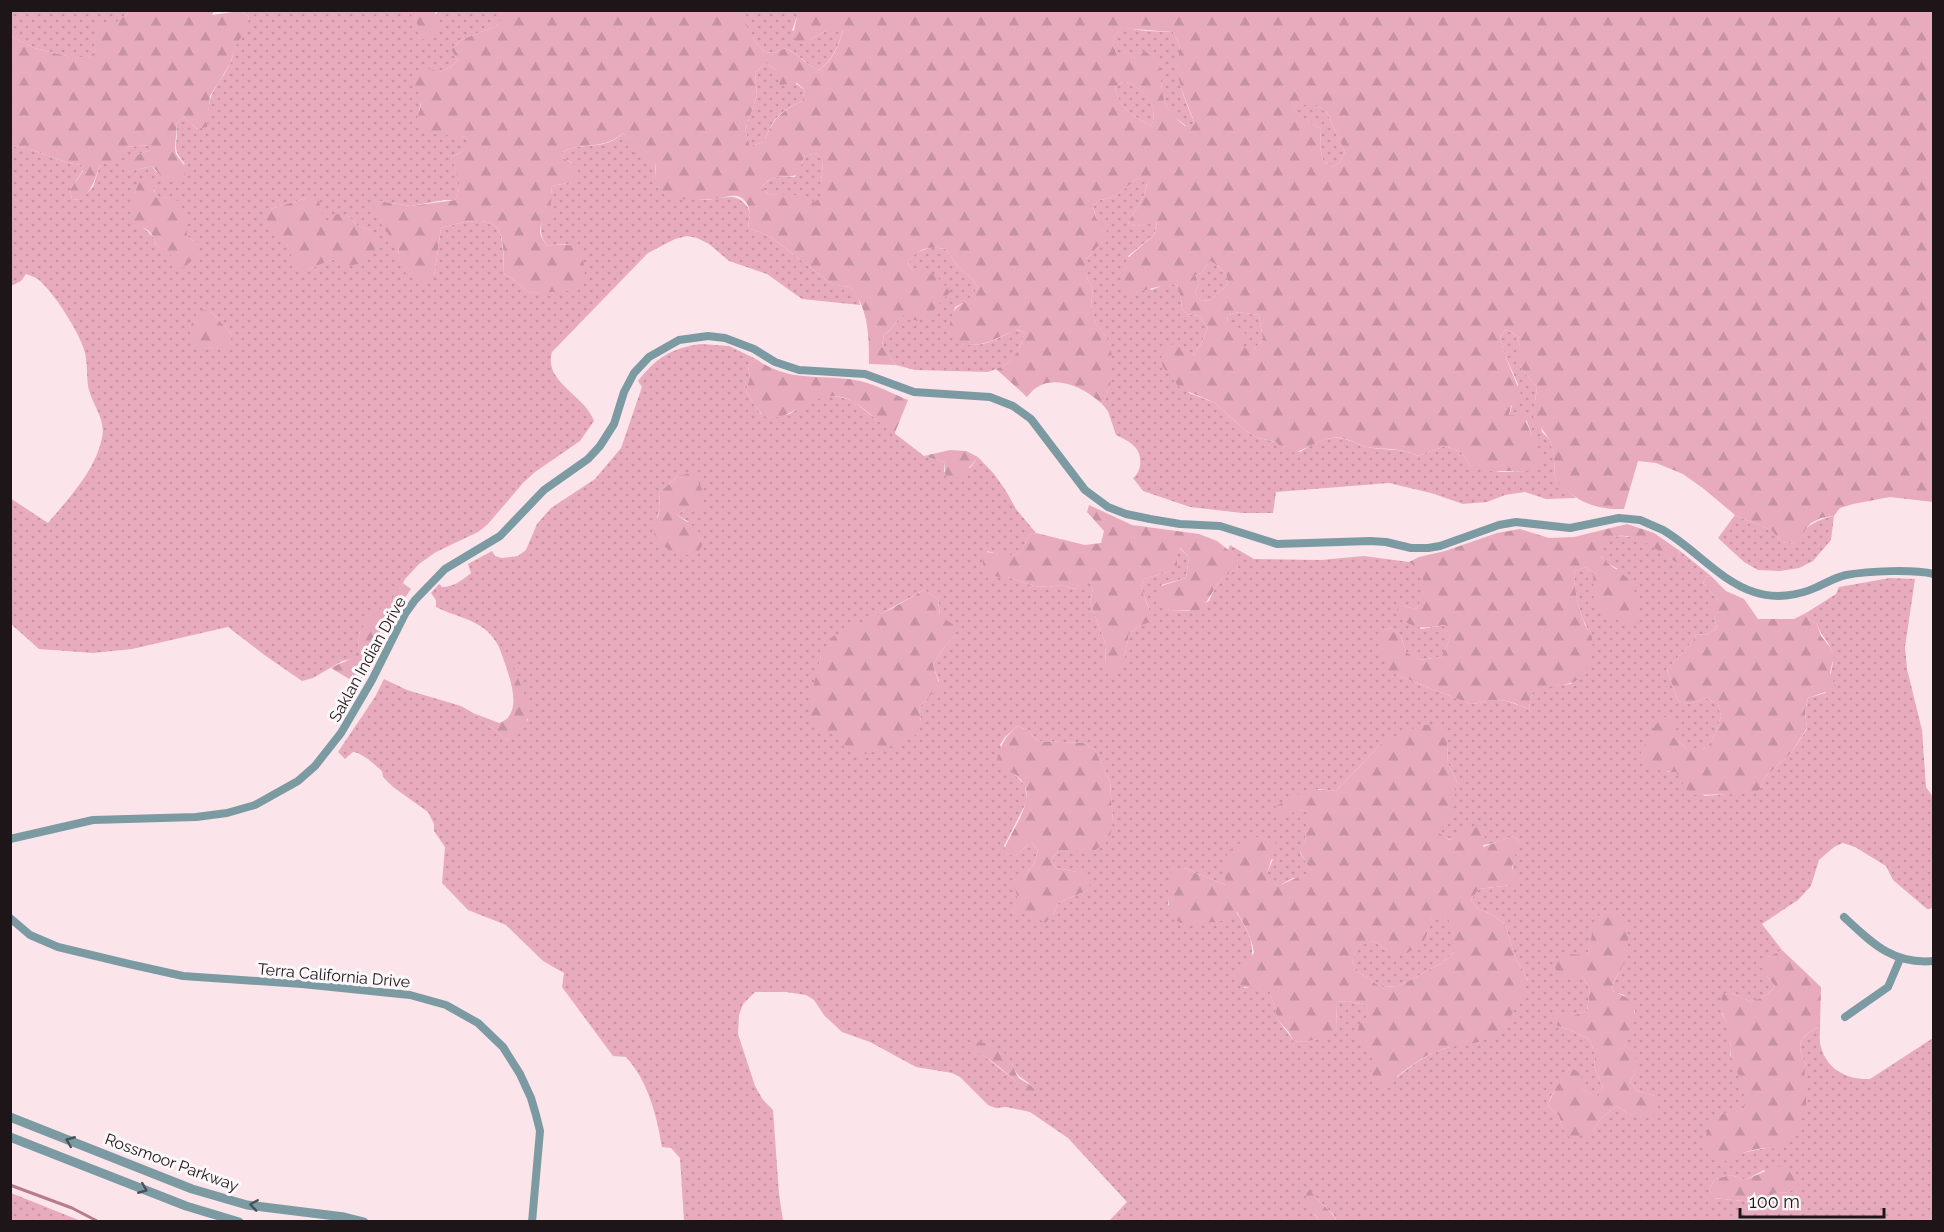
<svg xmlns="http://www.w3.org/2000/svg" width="1944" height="1232" font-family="Raleway,sans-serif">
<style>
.grass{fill:url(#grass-dots);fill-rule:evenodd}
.forest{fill:url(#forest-firs);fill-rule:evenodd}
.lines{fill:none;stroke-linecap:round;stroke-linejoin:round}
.stream{stroke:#b77b8e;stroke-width:3}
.minor{stroke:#7c9aa2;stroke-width:8}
.tertiary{stroke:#7c9aa2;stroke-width:9}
.oneway{stroke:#485156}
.labels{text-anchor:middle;stroke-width:6;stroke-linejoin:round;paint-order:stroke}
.street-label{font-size:16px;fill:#1d1518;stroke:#fcf7f9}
</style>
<defs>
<pattern id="grass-dots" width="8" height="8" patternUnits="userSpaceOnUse" patternTransform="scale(1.5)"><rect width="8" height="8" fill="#e8abbe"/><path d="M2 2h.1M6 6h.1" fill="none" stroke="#c792a3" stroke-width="1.8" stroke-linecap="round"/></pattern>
<pattern id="forest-firs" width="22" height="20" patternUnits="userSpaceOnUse" patternTransform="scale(1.5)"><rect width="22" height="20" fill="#e8abbe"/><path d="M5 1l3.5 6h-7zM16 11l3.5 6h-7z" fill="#c792a3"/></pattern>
</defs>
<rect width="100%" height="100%" fill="#fce4eb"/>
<!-- grass -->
<path class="grass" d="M10 11H128L127 14C109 27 105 43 89 57H71L34 48 11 36Z
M240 11H407C418 18 419 28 419 40L438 11H501L503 19 496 26 461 40 451 50 458 60 451 67 439 72 419 89 422 97 419 111 450 134 465 137 470 144 460 153 451 157C457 173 464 184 455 200H444L411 206 378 201 398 247 399 259 434 277 441 228C455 224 490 213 499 231 504 242 503 260 504 273L530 293 541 292 570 245 561 244 548 246C530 226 552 210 552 186L572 182V163L562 157V152C583 141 604 152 623 133L655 163 656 180C668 186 682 195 696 199 713 203 733 189 745 204 752 211 750 217 748 226L754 230 771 237 833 285 850 287 858 296 860 305 802 299 767 274 729 261 709 244 697 238 687 236 675 239 648 253 552 352C543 382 585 395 594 421L580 441 535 472 524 482 487 525 478 532 436 552 419 564 405 579 396 597 366 625 359 633 358 652 352 659 342 661 313 678 302 681 263 654 228 627 132 649 93 653 39 649 11 624 10 498 48 523C69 498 95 471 102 438 106 419 93 406 89 390 86 378 88 365 85 353 81 335 56 296 42 283 38 278 32 276 26 274L21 281 11 286V146L27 148 68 163 82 165 83 170 70 190 72 199 80 200 93 187 100 165 125 147 150 145V150L135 156 127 172 152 166 156 172 185 164C169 146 180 144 176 124L184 117 197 129 208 117C208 92 218 86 229 66 233 59 233 50 237 43 241 33 247 28 249 17ZM154 189 157 199 167 197 187 236 197 244 176 259 168 252 156 245 154 238 131 215 135 191ZM306 198 325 226 347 215 358 226 370 230 334 259 309 269 291 253 271 209ZM211 312 232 334 230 340 215 347 202 348Z
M737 11H797V17L792 30 809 40 826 31 843 30C838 47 833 59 819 70 805 65 799 53 785 48L775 53 765 52 754 40Z
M1119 27 1146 31 1173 32 1180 47C1173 75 1184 98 1195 124L1186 126 1170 113 1162 96 1161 80 1145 51 1117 58 1113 42Z
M766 63 805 90 802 101C779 112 773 118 764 142L750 146 745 130 757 96 755 73Z
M1124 81C1142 87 1161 106 1151 126 1133 116 1118 108 1115 87Z
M1297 105H1317L1327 113 1345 152 1340 162 1333 167 1323 161 1320 147 1321 129 1290 109Z
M816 153 823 159C823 172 819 183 823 196L814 202 781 195 768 194 762 188C770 175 781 176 795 177L805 156Z
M1138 178 1147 183 1144 195 1128 223 1137 226 1157 221 1154 235 1128 256 1151 290 1169 283 1177 285 1181 298 1182 309 1187 314 1199 316 1208 327 1201 344 1194 355 1178 344 1189 393 1215 403 1246 431 1258 438 1276 442 1300 452C1310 446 1322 438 1335 438 1347 437 1355 444 1367 447 1385 451 1401 447 1418 456L1445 446 1461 452 1471 466 1501 472 1527 471 1532 436 1527 421 1509 416 1518 384 1504 353 1500 337 1506 329 1517 336 1520 346V367L1537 387 1535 401 1542 432 1550 440 1554 456 1555 479 1576 498 1546 499 1525 492 1505 495 1487 502 1463 504 1431 493 1389 483 1276 492 1273 513H1242L1190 507 1143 491 1133 478C1142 472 1143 454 1134 446 1129 441 1122 438 1116 435L1108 411 1102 404 1110 387 1109 342 1096 324 1091 305 1093 289 1086 276V259L1103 241 1093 206 1100 200 1114 197Z
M931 247 946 249 958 267 971 278 978 287 970 299 955 307 949 334C971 355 994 341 1016 329L1025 333 1016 357 1002 367 988 372 915 370 896 365 882 346 884 335C894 329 895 320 904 314L913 271 908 263 915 253Z
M1210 261C1219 266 1228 273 1228 284L1211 300 1201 301 1195 293 1199 284 1195 275 1201 273Z
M1238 312 1259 315 1263 340 1254 349H1246L1227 323 1228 315Z
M701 344 729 346 756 359 748 366 750 376 746 392 761 414C770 414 781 416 789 414 793 413 797 408 801 406 817 395 837 393 854 402L915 449 924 456 944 462V472L970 468 978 457 994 474 1006 491 1016 509 1036 533 1029 535C1026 540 1025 546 1022 550 1014 559 997 554 987 551L999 577H1008L1034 586 1049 587 1061 585 1075 589 1088 577 1093 589 1090 602 1106 645 1105 664 1124 659 1129 634 1141 625 1149 609 1141 587 1144 579 1170 571 1176 550 1179 548 1189 557 1186 578 1161 585 1166 603 1170 611H1188L1209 601C1217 584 1220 576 1238 569L1236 557 1228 550 1230 545 1254 559 1321 560 1364 556 1409 562 1418 567 1425 583 1423 598 1416 609 1403 606 1421 629 1446 625 1450 639 1441 657 1419 660 1406 652 1401 636 1391 628 1381 631V649L1397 675 1470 704C1479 704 1486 700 1495 700 1506 699 1518 705 1529 709L1532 693 1541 687 1571 684 1591 635C1580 617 1574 593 1574 572L1585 567 1593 573 1618 569 1607 563 1600 555C1600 552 1599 548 1601 545 1606 532 1635 536 1645 541 1656 547 1666 556 1677 563L1680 551 1711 576 1706 577 1703 583 1719 601 1714 616 1717 628 1706 635 1697 634C1689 648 1677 657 1667 670L1678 701 1689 704 1706 698 1718 704 1721 716 1716 733 1708 746 1702 749H1687L1673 736V718L1667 772H1676L1685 784 1705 796 1759 791 1765 777 1791 753 1807 729 1805 711 1808 698 1825 693C1828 680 1837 662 1831 649 1827 639 1821 636 1817 624L1809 619 1806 613 1836 594 1839 587 1890 578 1915 579 1905 647 1907 669 1922 730 1926 787 1933 797V908L1927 909 1893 880 1886 866 1855 847 1843 843 1834 847 1819 860 1811 886 1798 900 1762 924 1782 950 1768 957 1766 975 1775 986 1767 995 1751 1002 1732 993 1722 1014 1729 1027 1731 1038 1730 1055 1739 1072 1745 1094V1108L1734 1113 1720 1114V1163L1737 1154 1766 1148H1777L1805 1088 1803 1075 1806 1064C1795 1046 1799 1035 1820 1027 1820 1033 1819 1041 1821 1047 1827 1070 1848 1080 1870 1079L1933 1038V1221H1337L1333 1214 1312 1194 1314 1214 1320 1221H1109L1127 1202 1068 1138 1030 1112 1006 1107 996 1108 988 1105 960 1077 952 1073 916 1067 870 1042 842 1032 824 1015 814 1000 806 995 786 992H755L743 1004 739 1015 738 1034 755 1086 763 1100 773 1110 779 1194 783 1221H684L680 1158 671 1148 662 1147C657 1116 648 1081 626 1057L613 1056 562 987 564 973 543 961 506 925 468 910 442 883 445 847 434 831V824L428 812 393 787 383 777 382 771 368 759 358 753 353 752 345 759 338 752 375 697 384 679 407 690 461 706 473 713 507 740 528 720C519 697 504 645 487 631 472 618 453 616 436 607V600L431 593 439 584 442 587C454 587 462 580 471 573L468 564 492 551 495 556 502 558 518 556 526 550 537 524 551 508 595 479 621 448 642 387 638 381C656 358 671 348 701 344ZM678 476 685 509 677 515 689 522 657 518 660 508 659 493ZM924 590 938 599 940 616 955 636 942 650 933 665 939 681 932 694 919 707 921 722 846 748 816 679 821 656 877 616ZM1017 726 1027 730 1038 741 1085 743 1095 750 1110 782 1113 822 1095 850H1060L1052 858 1056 868 1077 872 1088 890 1058 903 1053 915 1012 913 1019 902 1017 891 1023 878 1034 864 1038 850 1031 842 1015 856 1004 846 1027 801 1025 785 1014 774 1000 745 1005 737ZM1382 743 1447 744 1448 764 1457 782 1436 832C1465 849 1483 849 1513 836L1519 840 1514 854 1511 885 1479 889 1471 900 1477 908 1493 915 1505 924 1515 957 1528 980 1457 1045 1436 1051 1417 1062 1397 1077 1374 1060 1373 1050 1359 1025 1370 1014 1365 1005 1348 1001 1336 1002 1337 1028 1329 1036C1317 1038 1306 1044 1294 1041L1278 1020 1269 988 1260 986 1244 988C1254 951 1258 945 1236 912L1168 905 1170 891 1184 868 1226 885 1273 859 1265 878 1278 886 1293 878 1317 879 1300 853 1305 840 1308 812 1300 809 1318 789 1336 791ZM1620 914C1630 930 1629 952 1620 970 1616 979 1613 980 1612 991L1624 995 1635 1011 1624 1046 1637 1069 1630 1082 1638 1091 1655 1096 1631 1115 1617 1106 1602 1117 1593 1131 1563 1130 1559 1116 1548 1106 1551 1096 1570 1068 1583 1089 1598 1099 1603 1088 1594 1066 1595 1053 1589 1039 1570 1030 1555 1025 1571 1016 1587 1011 1590 989 1582 976H1558L1577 956 1587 955 1592 938ZM968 1043 1012 1063C1017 1081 1026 1077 1035 1090L1033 1095ZM1764 1170 1790 1192 1776 1193 1753 1202 1713 1198 1709 1189 1715 1179 1731 1175 1745 1180Z
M1735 515 1771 530 1782 542 1793 544C1804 528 1814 520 1834 516L1831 540 1813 561 1799 568 1780 571 1758 570 1744 562 1718 538Z
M1432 916 1449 918 1454 938V952L1442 963 1399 986 1381 987 1360 973 1352 962 1357 946 1373 941 1387 950 1427 935Z
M11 1193 81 1221H11Z"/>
<!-- forest -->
<path class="forest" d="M128 11H214L212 15 240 11 249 17 247 28 236 45 230 64 210 96 207 127 197 129 184 117 176 124C178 134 173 146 176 154 180 161 185 163 186 172L183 178 172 182 162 177 152 166 127 172 125 164 135 156 150 150V145L126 147 112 161 100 165C95 179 92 191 80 200L72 199 70 190 83 171 82 165 68 163 27 148 11 146V36L34 48 71 57H89L96 50 93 39 98 24 115 23 127 14Z
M407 11H438L435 13 439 26 433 36 418 41C419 28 418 18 407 11Z
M501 11H737L740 12 754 40 765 52 775 53 785 48C798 53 805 65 819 70 833 60 838 47 843 31H826L809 40 796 41C791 27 798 24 797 11H1933V502L1890 497 1853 504 1840 508 1834 516 1821 518 1811 523 1793 544 1782 542 1771 530 1735 515 1704 489 1683 474 1656 463 1638 461 1624 509C1593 510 1576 501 1555 479L1554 456 1550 440 1533 417 1537 387 1520 367V346L1517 336 1506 329 1500 337 1504 353 1522 397 1511 406 1509 415H1523L1542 458 1538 468 1527 471H1487L1471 466 1461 452 1445 446 1418 456C1402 447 1385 450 1367 447 1355 444 1345 435 1331 438 1314 441 1306 452 1287 453L1276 442 1258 438 1246 431 1215 403 1180 388 1163 367 1161 358 1167 346 1178 343 1194 355 1201 344 1208 327 1199 316 1187 314 1182 309 1181 298 1177 285C1164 283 1145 291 1131 293L1122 288C1117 259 1136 252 1154 235L1157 222 1137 226 1128 223 1144 195 1147 184 1138 178 1114 197 1100 200 1093 206 1096 218 1107 230 1103 241 1086 259V276L1093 289 1091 305 1096 323 1109 342 1112 357 1110 387 1102 404C1082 385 1046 370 1027 397L996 369C1014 363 1019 351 1025 333L1017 329C993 340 971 355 949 335 951 297 962 313 978 287L971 278 958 267 946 249C928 246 919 247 908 263L913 271C931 269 940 278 950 292L929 315 917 321 904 315C895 320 894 328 884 335L882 346 896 365 869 364C869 337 869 308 850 287L833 285 771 237 754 230 748 226C751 215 751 203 740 197 733 193 720 199 712 199 699 200 667 202 659 190 654 183 657 171 655 163L635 154 634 144 623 133C603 151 583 141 562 152V157L579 168 572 182 552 186 550 217C536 225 538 235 548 246 581 240 585 253 585 283L571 291 530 293 504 273C503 260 505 243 499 231 490 213 455 224 441 228L434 277 423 281 415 279 403 271 399 259 398 247 378 220 373 207 378 201 411 206 455 200C464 184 456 173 451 157L460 153 469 144 465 137 429 133 415 124C422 104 426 95 409 80L427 68 439 72 451 67 458 60 451 50 461 40 496 26 502 19ZM1119 28 1173 32 1180 47C1172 78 1185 96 1195 124L1185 126C1158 103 1164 97 1159 64L1145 51 1117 57 1113 42ZM766 63 776 70 780 85 797 83 805 90 802 101C780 112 773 119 764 142L750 146 745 130 757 96 755 73ZM1124 81C1141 87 1161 106 1151 126 1134 117 1118 107 1115 87ZM1297 105H1317L1327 113 1345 152 1340 162 1333 167 1323 161 1320 147 1321 129 1291 109ZM816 153 823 159C823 172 819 183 822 196L814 202C800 192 785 195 768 194L762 188C773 170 787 181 802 173L801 164 805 156ZM1210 261C1219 266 1228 273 1228 284L1211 300 1201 301 1195 293 1199 284 1195 275 1201 273ZM1238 312 1259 315 1263 340 1254 349H1246L1242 342 1246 334 1238 327 1227 323 1228 315Z
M141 180H150L157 198 167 197 178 201 186 216 187 236 197 244 199 255 183 268 177 266C174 255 166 251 156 245 155 239 152 233 146 229 144 227 140 227 137 225 124 214 134 192 141 180Z
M306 198 319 201 325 225 334 214 347 215 358 226 370 230 378 242C370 262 365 264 344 266L334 259 309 269 299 268C289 258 292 252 285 241 280 233 271 227 265 218L271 209Z
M201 309 211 312 232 334 230 347 202 348 190 344C189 329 191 320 201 309Z
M756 359C790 384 822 373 860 381 877 385 893 394 908 400L894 435C881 424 858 400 841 397 811 391 787 424 766 417 761 416 750 397 746 392L750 376 748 366Z
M950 450 966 451 978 457 963 475 953 480 946 478 944 462 924 456Z
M691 473C702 483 704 493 704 508L697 513 685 509 677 515 697 529 703 544 697 554C679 558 664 550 654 534L660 508 659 493 678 476Z
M1089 505 1132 525 1199 534 1217 541 1237 557 1238 569C1213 579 1217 593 1199 610L1170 611 1157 593 1161 586 1186 578 1189 557 1180 548 1177 550V566L1170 571 1144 579 1141 587 1153 621 1141 625 1129 634 1124 659 1119 671 1113 673 1105 664 1106 645 1090 602 1093 589 1088 578 1075 589 1061 585 1049 587 1034 586 1008 577H999L987 574 983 564 982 553C994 549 1012 562 1022 549 1025 546 1026 540 1029 535L1036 533 1085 545 1101 543 1104 531 1087 512Z
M1627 524 1654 533 1680 551 1677 563C1656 550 1625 521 1601 545L1600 555C1619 578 1632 568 1638 606 1638 613 1640 618 1637 624L1630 627 1605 613 1594 601 1593 573 1585 567 1574 572C1574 588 1578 607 1584 622 1585 627 1589 630 1591 635 1595 646 1591 671 1580 678 1566 689 1547 683 1532 693L1529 709C1519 705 1507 699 1495 700 1486 700 1479 704 1470 704L1397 675 1388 669 1381 649 1380 631 1391 628 1401 636 1406 652 1419 660 1441 657 1450 639 1445 625C1425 628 1415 631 1398 616L1397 607 1403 606 1416 609C1428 592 1427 573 1409 562L1419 557 1445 551 1497 533 1520 529 1549 538 1574 537Z
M1711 576 1726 591 1744 599 1758 619H1794L1806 613 1809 619 1817 624 1821 636 1830 647 1834 656 1830 673 1836 688 1808 698 1805 711 1807 728 1791 753 1765 777 1759 791 1748 794 1690 795 1676 772C1662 772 1648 769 1639 757L1655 725 1663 717 1673 718 1677 727 1673 736 1687 749H1702L1708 746 1716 733 1721 716 1718 704 1706 698 1689 704 1678 701 1667 670C1677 657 1689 648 1697 634L1706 635 1717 628 1714 616 1710 609 1719 601 1703 583 1706 577Z
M403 583 411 589 395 612 359 685 331 668C337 664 348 661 352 658 362 652 356 640 360 632 367 615 393 604 403 583Z
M924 590 938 599 940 616 954 625 955 636 942 650 933 665 942 692 932 694 919 707 921 722 919 733C899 745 879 751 856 756L846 748 842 740 809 722V703L821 656 833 636 891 609Z
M497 640C507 657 534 701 527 720 524 730 514 735 507 740L473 713 499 723C530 713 502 660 497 640Z
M1421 725H1437L1451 732 1447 744 1448 764 1457 782 1450 823 1437 832 1450 840 1461 827 1479 826 1485 836 1483 847 1513 836 1519 840 1512 868 1517 879 1511 885 1479 889 1471 900 1477 908 1493 915 1505 924 1515 957 1528 980C1520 1002 1506 1033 1482 1041 1467 1046 1452 1045 1437 1051 1417 1059 1401 1074 1383 1087L1375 1081 1370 1073C1377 1051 1372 1050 1357 1035L1359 1025 1369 1014 1365 1005 1348 1001 1336 1002 1337 1028 1329 1037C1317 1038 1306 1044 1294 1041L1288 1031 1278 1020 1269 989C1258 986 1248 990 1239 984L1237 972 1254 953C1252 937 1245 926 1237 912L1229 919 1217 922 1181 923 1171 917C1168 904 1166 881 1174 869L1184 868 1226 885 1224 869 1228 851C1245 840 1256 831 1276 842L1266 878 1278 886 1305 874 1316 879 1300 852 1305 840 1307 812 1300 809 1282 818 1274 815 1276 806 1309 789 1336 791 1382 743ZM1432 917 1448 918 1454 938V952L1442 963 1399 986 1381 987 1360 973 1352 962 1357 947 1373 941 1387 950 1403 955C1425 944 1426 941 1432 917Z
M1017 726 1027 730 1038 741 1085 743 1095 750 1110 782 1113 822 1109 840 1095 850H1060L1052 858 1056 868 1077 872 1092 878 1088 890 1058 903 1053 915 1045 923 1032 915 1012 913C1020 900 1018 894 1011 880L1023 878 1034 864 1038 850 1031 842 1015 856 1003 854C1007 835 1035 805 1024 784 1018 773 1004 770 997 760 1001 744 1005 737 1017 726Z
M1611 910C1614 911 1617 912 1620 914 1633 925 1628 956 1621 969 1616 978 1613 980 1612 991 1646 1002 1634 1019 1624 1046L1638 1061 1637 1069 1630 1082 1638 1091 1655 1096 1659 1105 1654 1114 1644 1119 1631 1115 1617 1106 1602 1117 1593 1131 1571 1139 1563 1130 1559 1116 1548 1106C1552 1092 1561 1080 1570 1068L1581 1073 1583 1089 1597 1098 1603 1088 1594 1066 1595 1053 1589 1039 1570 1030 1555 1025 1553 1018 1559 1011 1571 1016 1587 1011 1590 989 1582 976H1558L1555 967 1557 959 1567 954 1587 955 1596 919 1603 911Z
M1782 950 1821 987 1820 1027C1799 1035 1795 1046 1806 1064 1802 1079 1807 1091 1806 1106 1804 1119 1791 1143 1778 1148 1774 1149 1768 1148 1764 1148 1744 1151 1737 1155 1720 1164L1711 1158 1704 1147C1706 1136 1708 1118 1721 1114 1730 1111 1733 1114 1744 1108 1746 1088 1738 1075 1731 1057 1729 1050 1732 1041 1730 1034 1727 1019 1715 1008 1724 993H1732L1751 1002 1767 995 1775 986 1766 975 1763 965 1768 957Z
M979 1042C993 1044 1008 1051 1013 1066 1015 1071 1016 1075 1020 1079 1026 1083 1030 1083 1035 1090L1033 1096 998 1066 966 1043 973 1044Z
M1777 1166 1794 1171 1800 1178 1798 1187 1789 1192 1776 1193 1753 1202 1713 1198 1709 1189 1715 1179 1731 1175 1745 1180Z
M1308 1187C1316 1201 1330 1208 1337 1221H1320C1312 1212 1307 1203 1305 1191Z"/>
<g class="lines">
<!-- stream -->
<path class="stream" d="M10 1185 72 1208 99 1222"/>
<!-- minor -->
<path class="minor" d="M10 839 93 820 196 817 227 813 255 805 298 781 315 766 341 733 372 680 405 614 415 600 445 569 500 536 544 490 588 459 600 446 614 424 624 392 634 373 649 357 679 340 708 336 725 338 754 349 775 362 799 370 865 374 914 392 990 397 1013 406 1031 419 1085 490 1108 507 1126 514 1150 519 1180 524 1220 526 1277 544 1370 541 1386 542 1411 548H1428L1440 546 1499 525 1516 522 1570 528 1619 518 1640 520 1663 530C1694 548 1720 581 1754 592 1774 599 1798 596 1817 587 1826 583 1836 577 1846 575 1869 571 1912 569 1934 574
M1844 917C1872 943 1893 965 1934 961
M10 918 30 935 58 947 129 964 183 976 302 984 410 995 446 1005 478 1023 503 1047 520 1074 531 1098 536 1115 540 1131 532 1222
M1845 1017 1888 987 1900 959"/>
<!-- tertiary -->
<path class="tertiary" d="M10 1117 192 1189 247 1205 344 1217 364 1222
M10 1137 186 1206 239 1222"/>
</g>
<!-- one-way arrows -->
<defs><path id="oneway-chevron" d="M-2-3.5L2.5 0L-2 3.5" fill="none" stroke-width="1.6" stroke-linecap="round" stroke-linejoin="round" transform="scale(1.5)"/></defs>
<g class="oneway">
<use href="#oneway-chevron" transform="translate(70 1141) rotate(-158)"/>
<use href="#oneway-chevron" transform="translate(143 1189) rotate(22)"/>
<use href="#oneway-chevron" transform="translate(254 1205) rotate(-172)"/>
</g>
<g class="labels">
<!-- street labels -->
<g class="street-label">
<text transform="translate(367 659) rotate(-61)" y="6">Saklan Indian Drive</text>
<text transform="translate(334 975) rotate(5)" y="6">Terra California Drive</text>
<text transform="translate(172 1162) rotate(20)" y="6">Rossmoor Parkway</text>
</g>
</g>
<!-- border -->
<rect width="1944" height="1232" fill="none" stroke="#1d1518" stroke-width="24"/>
<!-- scale -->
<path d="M1740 1208v9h144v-9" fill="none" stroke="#1d1518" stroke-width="3"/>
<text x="1749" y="1208" font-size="18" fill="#1d1518" stroke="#fcf7f9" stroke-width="4.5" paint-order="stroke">100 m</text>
</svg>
